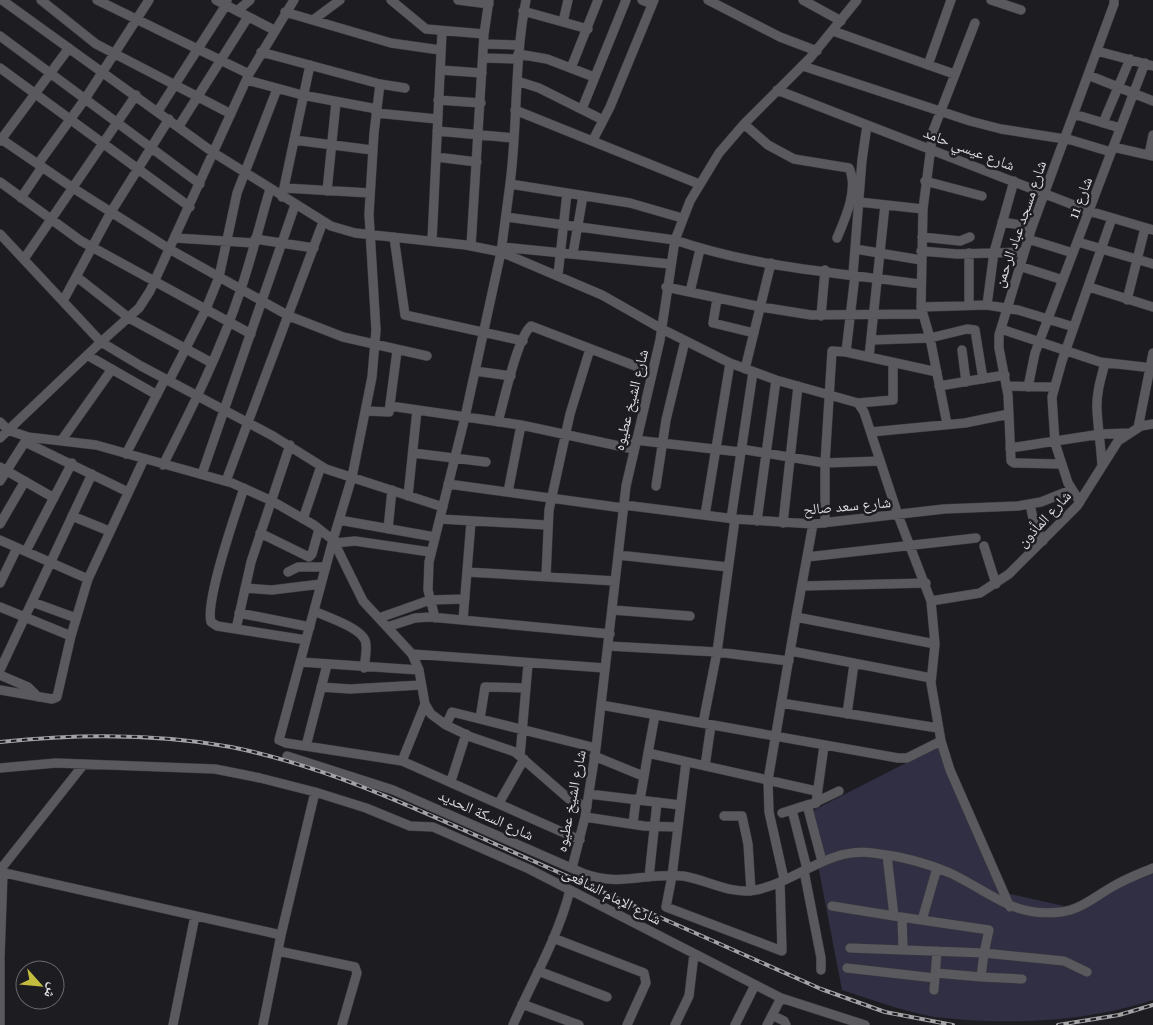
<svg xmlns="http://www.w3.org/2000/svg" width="1153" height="1025" font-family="'Playfair Display','Noto Naskh Arabic',serif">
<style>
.green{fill:#302f44}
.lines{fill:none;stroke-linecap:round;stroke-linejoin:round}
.minor-casing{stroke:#3b3a3e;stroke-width:10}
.minor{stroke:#59595e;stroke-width:9}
.rail-casing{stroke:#a3a3a6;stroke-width:4}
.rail{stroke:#1d1d21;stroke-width:2;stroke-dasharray:5.5;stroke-linecap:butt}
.labels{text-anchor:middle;stroke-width:5;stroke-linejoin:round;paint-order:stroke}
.street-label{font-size:15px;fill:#dddde0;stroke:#1d1d21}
</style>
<rect width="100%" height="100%" fill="#1d1d21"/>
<!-- green -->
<path class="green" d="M943 744 1001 892 1082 910 1126 884 1153 872V1000C1083 1023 1006 1025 934 1017 903 1011 872 1000 842 990L808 813Z"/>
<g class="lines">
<defs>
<path id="minor" d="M2 0 214 153 331 226 355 233 466 245 501 252 602 295 662 329 730 363 776 380 858 403 864 412 898 515 931 601 935 644 931 683 941 741 950 770 1010 907
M41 0 96 44 231 114
M97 0 249 74
M216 0 274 30
M294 0 249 74 150 291 139 308 101 342 141 366 273 436 326 469 443 507
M391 0 426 29 484 34
M458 0 489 4
M642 0 652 4
M708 0 780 37 817 51
M803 0 841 21
M991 0 1021 10
M237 11 250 0
M523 11 588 29
M285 12 391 43 440 50
M313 20 340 0
M563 22 568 0
M833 31 954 74
M0 36 200 184
M484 44 518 45
M1097 51 1153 66
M261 52 380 84 405 88
M518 54 547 59 594 77
M483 58 518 59
M928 65 951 0
M803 66 970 121 1001 129 1071 140 1111 152
M0 68 190 207
M571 68 598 0
M440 70 482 73
M1088 75 1153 101
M247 80 302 95 377 109
M517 81 539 88 603 120
M380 84 374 133 369 214 376 330 372 377 352 477 333 540 279 740 286 743 402 761 580 840
M777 90 1089 211 1153 230
M438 100 481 103
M582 109 626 0
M515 110 699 184
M158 111 226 5 227 0
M376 113 437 119
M1074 114 1120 128
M1103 123 1130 59
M744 124 768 145 794 159 849 168C859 189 845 219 837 238
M179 126 248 17
M437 131 514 138
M1 139 73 188 171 250 289 316 343 337 427 356
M294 140 372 150
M593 140 610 107 654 0
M0 141 69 48
M1113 147 1153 156
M1149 155 1153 135
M436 157 477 162
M38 164 85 99 149 0
M925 181 982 196
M0 182 81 241 251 334
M510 184C518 123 514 61 526 0
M284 188 370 193
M327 191 336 102
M282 197 310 65
M21 198 42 167
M859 202 923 209
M506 217 675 240C753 267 838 273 920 284
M1002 222 1032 227
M0 234 101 342 0 438
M394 237 405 315 523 341
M922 237 960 241 970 237
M176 238 254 243
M255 239 314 248
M1028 239 1073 253
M432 241 442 32
M1078 242 1153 264
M471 246 484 34 489 0
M502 247 670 264
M855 249 921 260
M921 251 957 254 1024 252
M573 253 583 196
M24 259 136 95
M1019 266 1063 280
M853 274 862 160 867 125
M558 275 567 193
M77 277 129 318 212 363
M666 287 761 307 811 315 922 314
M1089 287 1153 307
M690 292 700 249
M717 299 713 323 754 333
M1127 300 1145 228
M63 301 111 212 169 119
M969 305V253
M987 305 994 252 1014 181
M921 307 987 305 1018 310 1074 327
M821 316 825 270
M1001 329 1100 362 1153 368
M872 340 930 338 967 329 975 330 983 379
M962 350 966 382
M846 352 855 275
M87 355 157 395
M869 357 885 205
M745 369 771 263
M475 371 511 376
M169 381 206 309 219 277 237 193 277 89
M939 386 1005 375
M1006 386 1054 387
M1028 387 1035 353 1145 63
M858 403 893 400V363
M390 406 521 425 633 449
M366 411 389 412 397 351
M0 422 8 430 28 437 96 445 232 483 272 501 314 525 333 540 363 601 412 654 419 670 425 704 431 714 446 725 471 737 515 752 569 799 587 807
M498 422C504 401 517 338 531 326L651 372
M947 424 930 338 921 307 923 209 933 131 975 23
M1138 428 1153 353
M871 432 965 423 1009 414
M635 440 740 452
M61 441 112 369
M25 442 128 492
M1010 448 1101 434 1130 433
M741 449 825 463 880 461
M413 453 486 462
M126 454 165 379
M1060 464 1014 463 1011 461 1008 395 999 348V335L1032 227 1114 4V0
M163 465C192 408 221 350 241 289 252 256 260 223 270 189
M1102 466C1101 446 1098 429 1097 410 1096 394 1101 378 1105 363
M0 467 54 498
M202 474 295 205
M0 481 28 437
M226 481 323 222
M448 484 623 508
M656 486 666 420 685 341
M244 488C236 512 205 601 211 622L217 626 306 640
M508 492 521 425
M408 496 417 410
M1080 502 1068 483 1055 443 1052 397 1062 361 1112 218
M1030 504 1034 523 1043 541
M624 505 735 519 813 524 944 509 1018 506 1041 502 1071 490
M705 515 730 363
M72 516 109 531
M303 519 321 466
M440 519 546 525
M731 519 753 372
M339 520 435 537
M757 521 776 380
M783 523 798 386
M825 523V463L832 351 846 352 937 372
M0 524 25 481
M388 529 392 490
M260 533 309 557 312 554 319 529
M0 540 88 579
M335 543 355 541 430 552
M984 546 996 584
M26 551 72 463
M618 555 728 567
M807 557 976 538
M288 572 298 567H326
M467 572 615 581
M546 576 549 510 570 414 590 349
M0 583 17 548
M802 586 926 583
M245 588 272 590 321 584
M931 601 980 593 1009 574 1077 506 1118 441 1141 426 1153 424
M32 602 76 618
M0 607 71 636
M613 610 690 616
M314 611C327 617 359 627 365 640 368 647 365 660 364 668
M239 613 310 627
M796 617 813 524
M379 618 430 600 465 599
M435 618 428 590 429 562 465 417 501 252 510 184 630 203 682 218
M463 620 471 522
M387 627 415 618 430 617 610 634
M236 629 251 562 290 445
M608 646 717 652 789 661
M791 651 931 678
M412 654 605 668
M300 662 419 670
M0 670 92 474
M0 675 28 687 38 697
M321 687 350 689 421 685
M0 690 52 699 57 697 71 636 88 579 144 459
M781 703 938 728
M601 705 898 758H907L941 741
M847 714 854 664
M480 719 485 687 526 688
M703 723 717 652 735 519
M446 725 452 712 596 748
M306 746 327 665
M648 753 655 715
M287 756 393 790 585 874C622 887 647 872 683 876 708 880 731 895 756 890 798 881 828 847 873 853 899 856 927 863 950 873 991 892 1012 918 1061 912 1080 910 1096 896 1112 887 1125 879 1139 874 1153 868
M520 756 528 664
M594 756 643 776
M402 761 425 704
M686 762 672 876 666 907 782 951 780 882
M705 766 711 725
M0 768 56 763 215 769 260 778 315 792 366 808 410 826 433 827 529 869 781 998 865 1025
M451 781 466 734
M589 794 680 805
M640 800 648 753 816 791
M816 802 839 791
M499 803 524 759
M792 810 807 869
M782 813 807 805
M724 816H742L748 844 751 891
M585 817 644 826 678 827
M633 824 636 799
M822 861 807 805 816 803 824 746
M572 868 585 817 596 748 626 486 660 340 675 240 690 201 719 153 744 124 810 58 857 0
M0 870 84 764
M804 871 821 958V970
M0 872 281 935
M649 877 657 802
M784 879 769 812 768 780 796 617 935 644
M832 906 894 916 887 855
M894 916 989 930 984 953 1064 961 1087 972
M902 917 903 949
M922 920 937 868
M553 938 644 973 646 983 627 1025
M850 948 984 953 981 977 1022 979
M278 951 355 967 357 973 342 1025
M0 957 3 873
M0 959V1025
M847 968 935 978
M538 971 607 997
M936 973 981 977
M934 990 937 951
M522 1004 579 1025
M772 1015 784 1021 786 1025
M173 1025 195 916
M263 1025 281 935 315 792
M513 1025C532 981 558 938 570 890
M675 1025 689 996 694 954
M735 1025 755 985
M767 1025 781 998"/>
</defs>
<!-- minor casing -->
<use href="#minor" class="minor-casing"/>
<!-- minor -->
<use href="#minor" class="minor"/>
<defs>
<path id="rail" d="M0 742C77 734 154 733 231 747 330 767 421 811 513 852 615 898 718 943 821 989L885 1012 953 1025
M1058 1025 1119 1015 1153 1005"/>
</defs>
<!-- rail casing -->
<use href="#rail" class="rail-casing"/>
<!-- rail -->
<use href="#rail" class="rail"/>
</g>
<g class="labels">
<!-- street labels -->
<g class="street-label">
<text transform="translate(969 149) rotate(21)" y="5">شارع عيسي حامد</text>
<text transform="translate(1080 198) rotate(-69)" y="5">شارع 11</text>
<text transform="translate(1020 224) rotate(-71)" y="5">شارع مسجد عباد الرحمن</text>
<text transform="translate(631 400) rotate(-76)" y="5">شارع الشيخ عطيوه</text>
<text transform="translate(847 506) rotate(-5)" y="5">شارع سعد صالح</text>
<text transform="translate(1044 519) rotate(-47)" y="5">شارع المأذون</text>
<text transform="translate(571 801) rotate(-79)" y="5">شارع الشيخ عطيوه</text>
<text transform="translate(486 815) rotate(24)" y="5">شارع السكة الحديد</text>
<text transform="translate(612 896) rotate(27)" y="5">شارع الإمام الشافعى</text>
</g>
</g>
<!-- north arrow -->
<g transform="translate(40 985) rotate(117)"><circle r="24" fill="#1d1d21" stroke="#6a6a6d"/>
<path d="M0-4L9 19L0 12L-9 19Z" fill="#c2bd3f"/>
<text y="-8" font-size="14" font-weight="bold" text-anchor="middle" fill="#dddde0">ش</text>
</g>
</svg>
